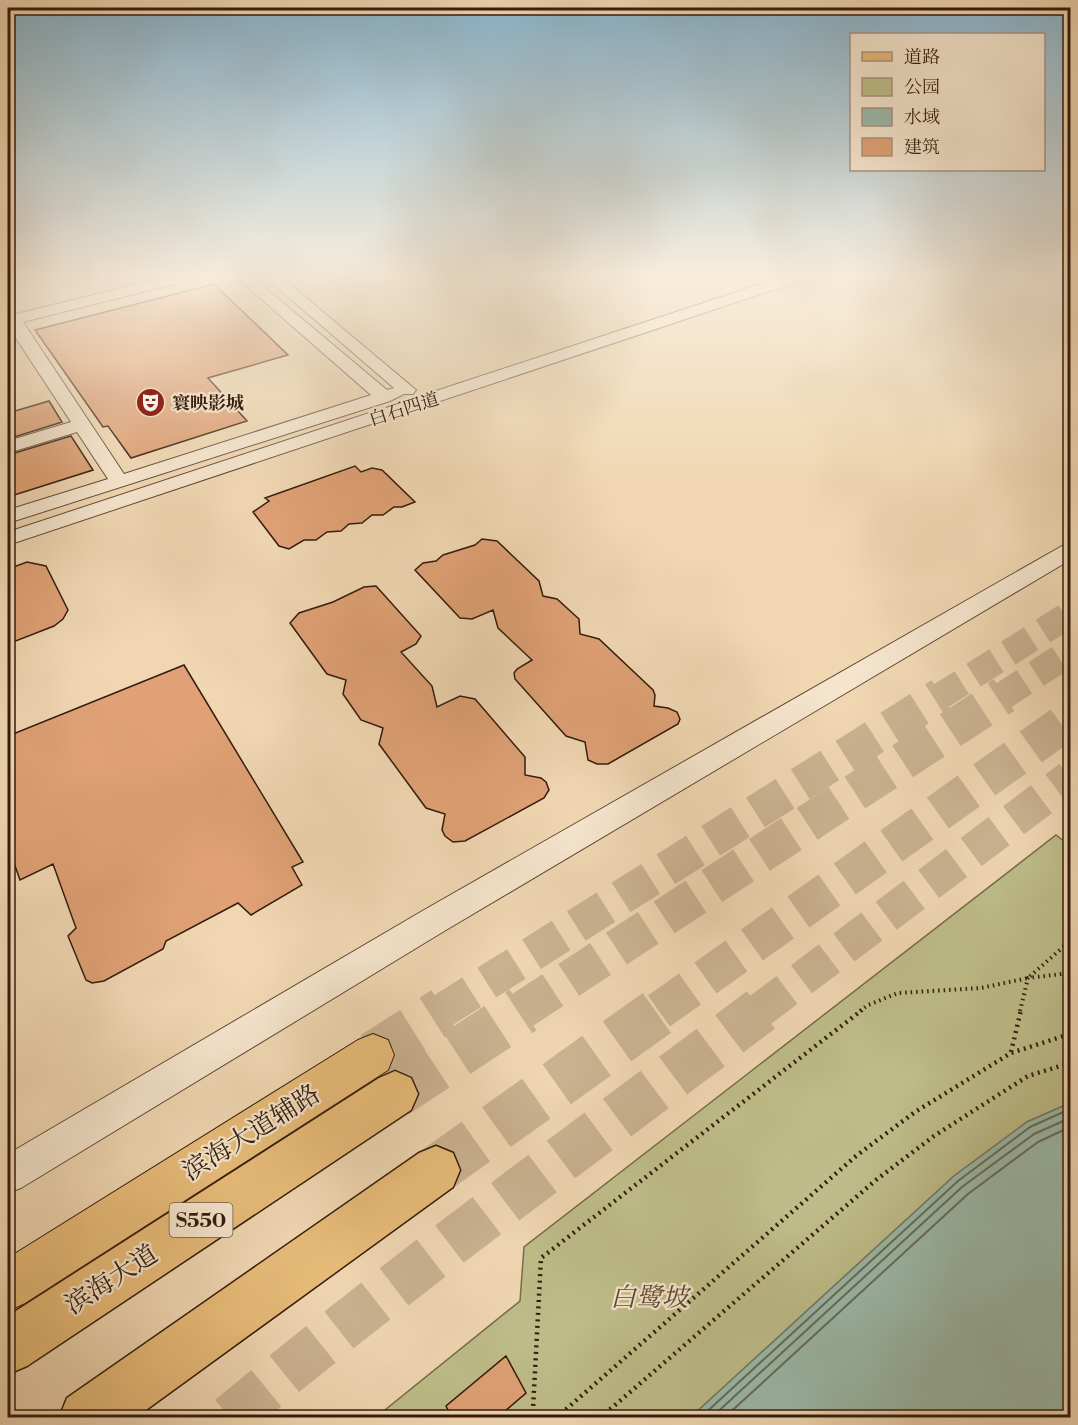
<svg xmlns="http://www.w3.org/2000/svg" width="1078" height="1425" font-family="'Libre Bodoni','Noto Serif SC',serif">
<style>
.green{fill:#bebd89;stroke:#786c4a;stroke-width:1.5}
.water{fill:#9bbaa9;stroke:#717b6a;stroke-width:1.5}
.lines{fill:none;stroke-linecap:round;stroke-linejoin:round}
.shore{stroke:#676b5a;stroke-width:2}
.building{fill:#dfa175;stroke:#331c0c;stroke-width:1.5}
.major-tunnel-far2{stroke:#cab291;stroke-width:27;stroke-dasharray:27 14;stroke-linecap:butt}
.major-tunnel-far1{stroke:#cab291;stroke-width:35;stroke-dasharray:35 18;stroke-linecap:butt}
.major-tunnel{stroke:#cab291;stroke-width:47;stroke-dasharray:47 23;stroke-linecap:butt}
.highway-tunnel-far2{stroke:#cab291;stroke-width:28;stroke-dasharray:28 14;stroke-linecap:butt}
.highway-tunnel-far1{stroke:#cab291;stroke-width:38;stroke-dasharray:38 19;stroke-linecap:butt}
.highway-tunnel{stroke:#cab291;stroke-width:49;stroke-dasharray:49 25;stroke-linecap:butt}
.minor-casing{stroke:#624b36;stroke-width:2}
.major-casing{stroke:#331c0c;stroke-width:2}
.highway-casing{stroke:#331c0c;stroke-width:3}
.path-far1{stroke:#331c0c;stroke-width:4;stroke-dasharray:1.5 4;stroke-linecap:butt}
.path{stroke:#331c0c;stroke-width:4.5;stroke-dasharray:2 4.5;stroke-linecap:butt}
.minor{fill:#f5e5cd;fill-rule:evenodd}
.major{fill:#e8bc79;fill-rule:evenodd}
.highway{fill:#e8bc79;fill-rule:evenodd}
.labels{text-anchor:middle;stroke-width:4.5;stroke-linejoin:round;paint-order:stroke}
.far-poi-label{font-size:18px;font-weight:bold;fill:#331c0c;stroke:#f5e5cd;text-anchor:start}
.far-street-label{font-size:18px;fill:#331c0c;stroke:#f5e5cd}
.shield{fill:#f5e5cd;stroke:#6d5846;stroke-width:1.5}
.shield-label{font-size:20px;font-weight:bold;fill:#331c0c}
.near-street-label{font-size:26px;fill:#331c0c;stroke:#f5e5cd}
.near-park-label{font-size:26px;font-style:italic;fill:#5d4c32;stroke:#f5e5cd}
</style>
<rect width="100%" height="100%" fill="#f0d7b2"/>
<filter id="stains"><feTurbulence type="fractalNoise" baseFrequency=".00333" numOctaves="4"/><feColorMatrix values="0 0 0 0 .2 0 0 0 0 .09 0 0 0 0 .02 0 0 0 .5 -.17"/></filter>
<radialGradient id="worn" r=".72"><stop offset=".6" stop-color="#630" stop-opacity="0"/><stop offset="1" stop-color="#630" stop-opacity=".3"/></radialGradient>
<!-- green -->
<path class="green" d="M1056 835 1070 846V1103L1027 1122 954 1176 691 1417 375 1418 520 1301 524 1247Z"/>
<!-- water -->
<path class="water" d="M1070 1103V1417H691L954 1176 1027 1122Z"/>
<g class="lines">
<!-- shore -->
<path class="shore" d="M700 1418 958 1181 1030 1127 1070 1109
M711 1418 962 1187 1034 1134 1070 1118
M724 1418 968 1194 1038 1142 1070 1127"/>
</g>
<!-- building -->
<path class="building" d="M214 284 288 355 208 378 247 421 131 458 108 426 103 427 35 330Z
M49 401 62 422 8 439V413Z
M71 436 93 470 8 497V455Z
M355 466 361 472 372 468 382 470 415 502 402 507H394L383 515H372L362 523 349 524 341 531 327 532 316 540H304L289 549 279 546 253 512 269 501 265 498Z
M482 539 497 541 539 581 543 596 557 599 579 619 580 634 599 639 653 690 655 695 654 706 668 708 677 712 680 719 678 724 608 764H597L588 760 585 742 566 736 515 679 514 673 517 669 532 660 498 628 493 610 472 619 460 618 415 570 423 563 436 561 443 555 475 545Z
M27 562 46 566 68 610 63 619 54 626 8 644V569Z
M376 586 421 636 416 644 401 652 432 686 437 707 460 696 475 699 525 757V775L541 778 546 782 549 790 544 798 465 841 453 842 445 836 442 830 445 814 426 808 379 744 383 728 361 720 343 694 346 680 327 674 290 623 299 613 333 602 364 587Z
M184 665 303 862 292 867 302 885 251 915 238 903 166 941 163 949 104 981 92 983 86 980 68 936 76 928 53 864 20 880 8 846V736Z
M506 1356 526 1393 497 1418H452L446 1406Z"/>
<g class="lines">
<!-- major-tunnel-far2 -->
<path class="major-tunnel-far2" d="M939 697 1070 614"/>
<!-- major-tunnel-far1 -->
<path class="major-tunnel-far1" d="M442 1011 941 695
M759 1011 1070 778"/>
<!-- major-tunnel -->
<path class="major-tunnel" d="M373 1055 444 1010
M230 1418C402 1276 582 1144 761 1010"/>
<!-- highway-tunnel-far2 -->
<path class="highway-tunnel-far2" d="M1001 697 1070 652"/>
<!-- highway-tunnel-far1 -->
<path class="highway-tunnel-far1" d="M521 1011 1004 695
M659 1011 1070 719"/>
<!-- highway-tunnel -->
<path class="highway-tunnel" d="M395 1094 523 1010
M436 1170 661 1010"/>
<defs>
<path id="minor" d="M170 276H196L194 279 23 322 124 474 371 395 235 276H251L387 390 394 388 264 276H280L416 390 413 394H404L390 401 8 523V510L108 479 77 432 8 453V441L71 422 8 326V316Z
M785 276H808L806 279 8 545V532Z
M1070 544V560L446 930 21 1188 8 1193V1154L424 910 1062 546Z"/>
<path id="major" d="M373 1034 388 1040 394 1055 388 1070 25 1303 8 1311V1258L358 1040Z"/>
<path id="highway" d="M395 1071 411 1078 418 1094 411 1110 27 1366 8 1374V1316L379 1078Z
M436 1146 453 1153 460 1170 453 1187 135 1418H59L67 1398 419 1153Z"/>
</defs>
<!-- minor casing -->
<use href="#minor" class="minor-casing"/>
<!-- major casing -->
<use href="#major" class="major-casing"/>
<!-- highway casing -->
<use href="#highway" class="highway-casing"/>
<!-- path-far1 -->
<path class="path-far1" d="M860 1011 868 1005 898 993 981 988 1028 978 1070 941
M1020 1011 1028 978 1070 973"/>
<!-- path -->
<path class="path" d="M1011 1052 1021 1010
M529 1418 533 1409 541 1258 862 1010
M556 1418 856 1156 915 1112 1011 1053 1070 1034
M600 1418 876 1180 934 1136 1028 1076 1070 1063"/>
<!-- minor -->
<use href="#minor" class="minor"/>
<!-- major -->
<use href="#major" class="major"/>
<!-- highway -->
<use href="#highway" class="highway"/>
</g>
<!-- sky -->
<linearGradient id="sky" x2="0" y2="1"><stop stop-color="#89b6cf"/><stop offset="0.58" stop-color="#f8eddc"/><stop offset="1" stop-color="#f8eddc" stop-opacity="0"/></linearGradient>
<rect width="1078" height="476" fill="url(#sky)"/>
<!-- icons -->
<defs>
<symbol id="theatre-disc" viewBox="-11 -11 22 22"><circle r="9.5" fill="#8f2418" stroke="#f5e5cd"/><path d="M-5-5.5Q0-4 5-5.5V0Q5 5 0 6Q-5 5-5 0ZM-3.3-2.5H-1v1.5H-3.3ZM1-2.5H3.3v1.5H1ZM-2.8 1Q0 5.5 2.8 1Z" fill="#fff"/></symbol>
</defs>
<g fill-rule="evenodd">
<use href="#theatre-disc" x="134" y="386" width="33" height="33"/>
</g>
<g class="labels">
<!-- far-poi labels -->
<g class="far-poi-label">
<text x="172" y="409">寰映影城</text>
</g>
<!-- far-street labels -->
<g class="far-street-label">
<text transform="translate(404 409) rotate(-18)" y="6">白石四道</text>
</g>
<!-- shield labels -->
<rect class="shield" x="169.5" y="1203" width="63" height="34" rx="4.5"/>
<g class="shield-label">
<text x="201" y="1227">S550</text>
</g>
<!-- near-street labels -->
<g class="near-street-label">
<text transform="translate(251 1132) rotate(-32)" y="9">滨海大道辅路</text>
<text transform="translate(111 1279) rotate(-33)" y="9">滨海大道</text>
</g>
<!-- near-park labels -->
<g class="near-park-label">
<text x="649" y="1306">白鹭坡</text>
</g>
</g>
<!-- margin -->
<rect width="1078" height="1425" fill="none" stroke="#f0d7b2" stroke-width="30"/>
<rect x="9" y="9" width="1060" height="1407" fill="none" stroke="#331c0c" stroke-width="3"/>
<rect x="15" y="15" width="1048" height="1395" fill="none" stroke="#331c0c" stroke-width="1.5"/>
<!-- legend -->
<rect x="850" y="33" width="195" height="138" fill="#f5e5cd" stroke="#a79580" stroke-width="1.5"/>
<rect x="862" y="52" width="30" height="9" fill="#e8bc79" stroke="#a79580" stroke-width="1.5"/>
<text x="904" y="63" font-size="18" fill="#331c0c">道路</text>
<rect x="862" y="78" width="30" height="18" fill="#bebd89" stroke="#a79580" stroke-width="1.5"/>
<text x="904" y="93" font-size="18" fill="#331c0c">公园</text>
<rect x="862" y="108" width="30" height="18" fill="#9bbaa9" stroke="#a79580" stroke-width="1.5"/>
<text x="904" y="123" font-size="18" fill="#331c0c">水域</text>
<rect x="862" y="138" width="30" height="18" fill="#dfa175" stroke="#a79580" stroke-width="1.5"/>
<text x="904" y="153" font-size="18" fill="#331c0c">建筑</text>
<rect width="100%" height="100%" filter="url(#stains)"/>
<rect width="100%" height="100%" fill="url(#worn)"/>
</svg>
